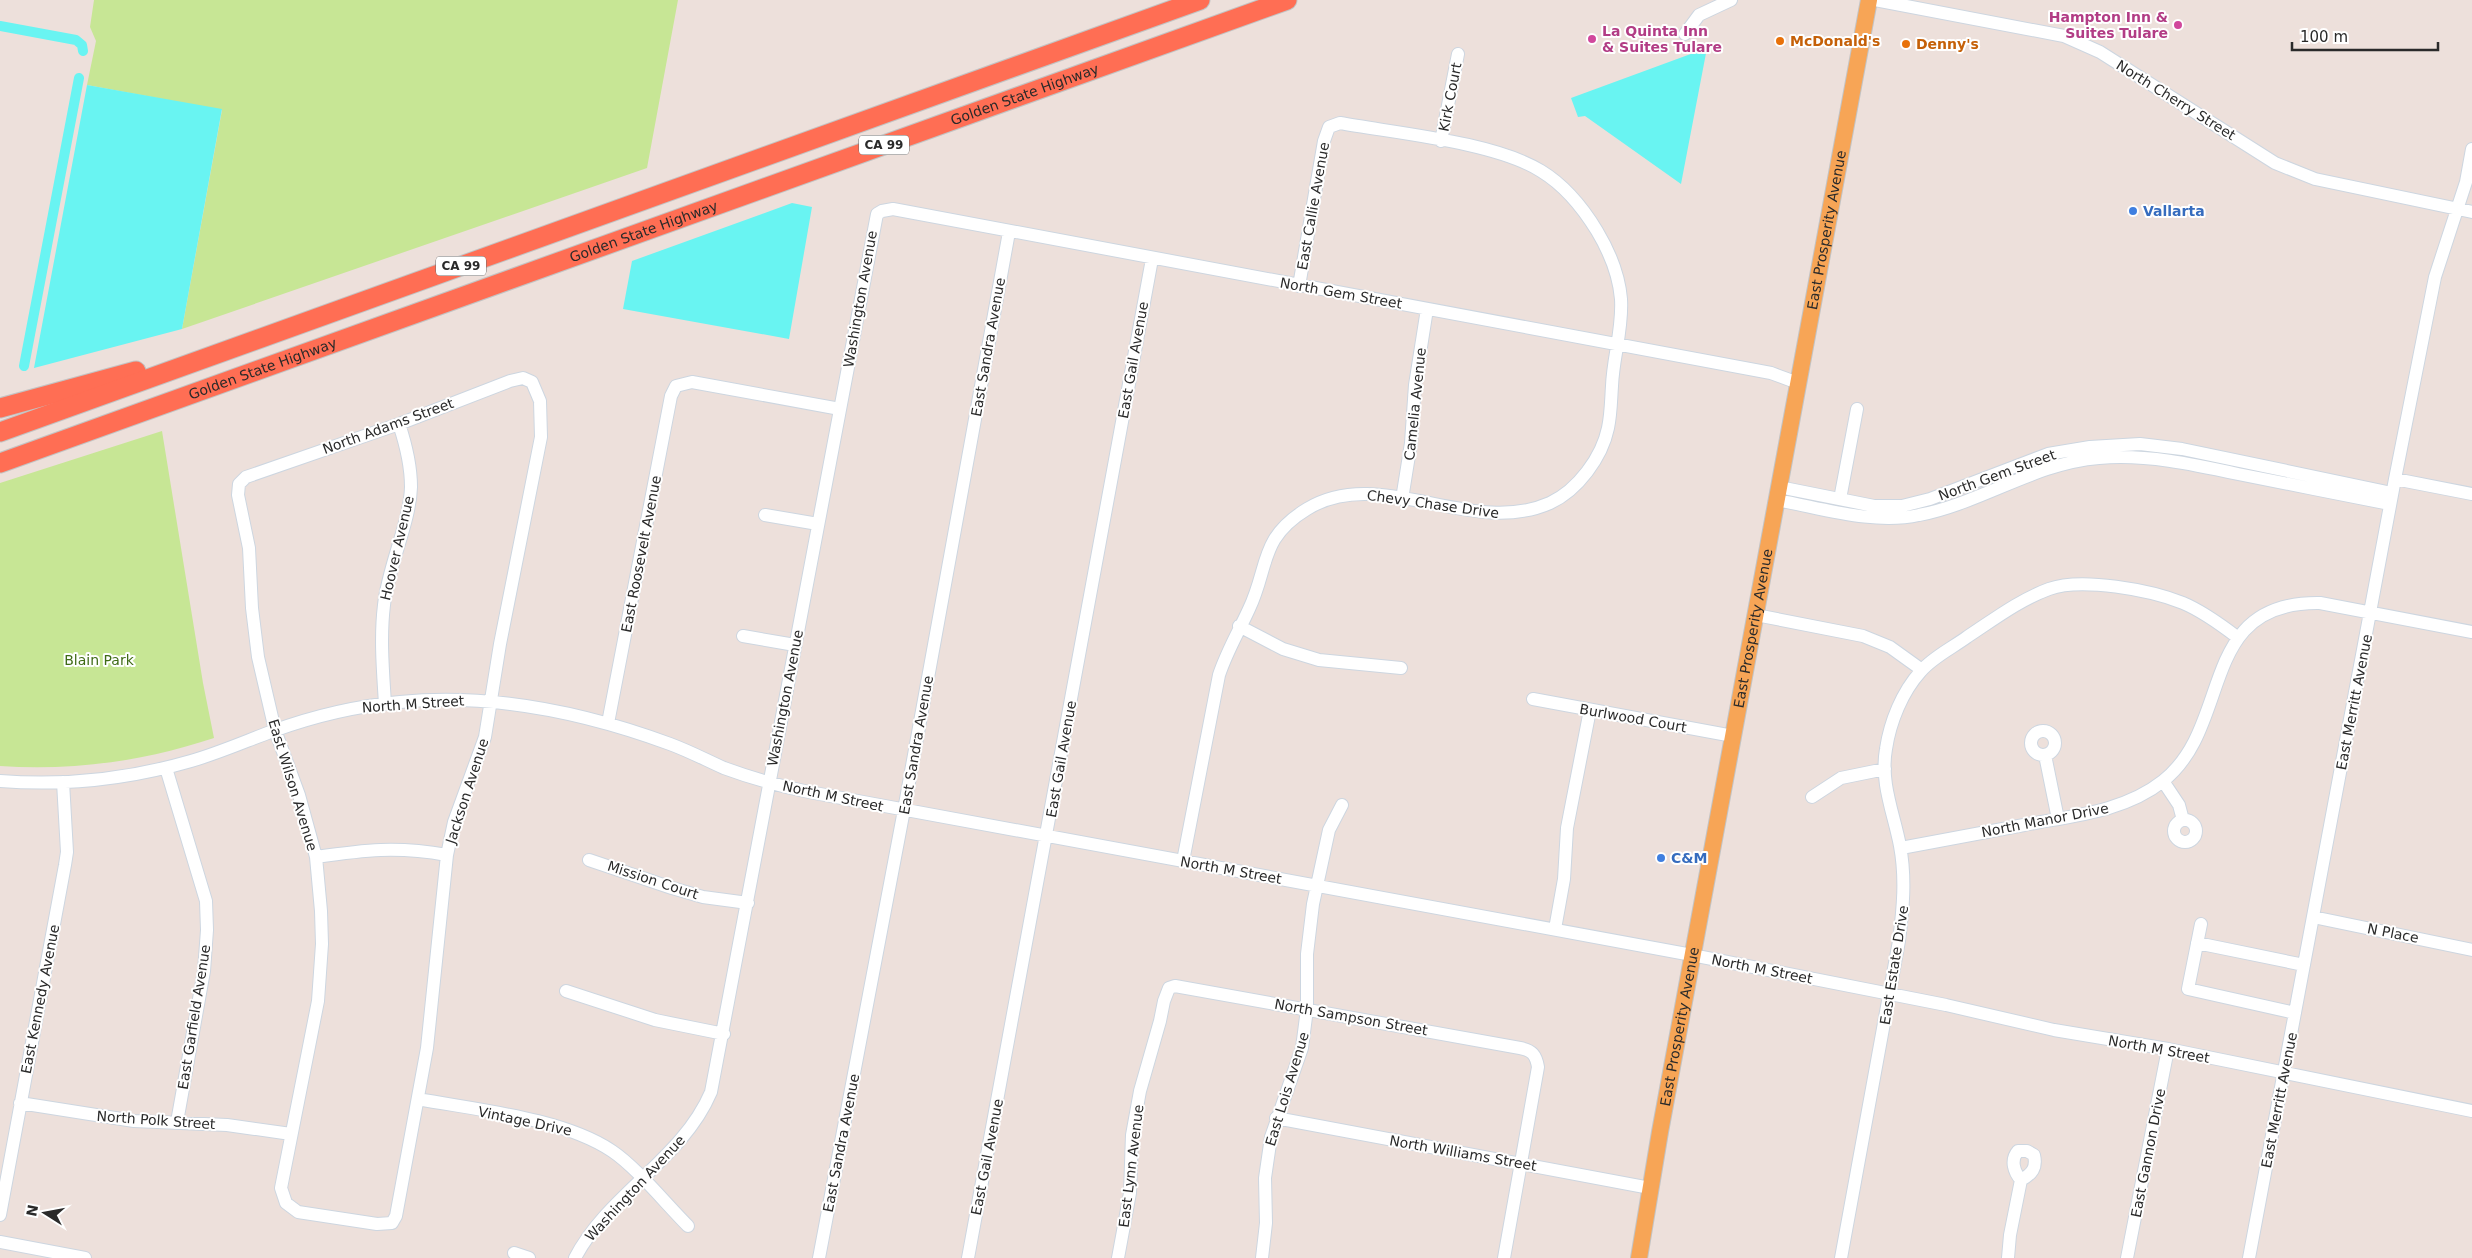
<svg xmlns="http://www.w3.org/2000/svg" width="2472" height="1258" font-family="'DejaVu Sans',sans-serif">
<style>
.green{fill:#c7e695}
.water{fill:#69f4f2}
.lines{fill:none;stroke-linecap:round;stroke-linejoin:round}
.canal{stroke:#69f4f2;stroke-width:10}
.minor-casing{stroke:#cdd6e0;stroke-width:14}
.major-casing{stroke:#c3c3c3;stroke-width:18}
.highway-casing{stroke:#c3c3c3;stroke-width:21}
.minor{stroke:#fff;stroke-width:12}
.major{stroke:#f7a556;stroke-width:16}
.highway{stroke:#ff6e54;stroke-width:19}
.hotel-dot{fill:#d1479c;stroke:#fff;stroke-width:2}
.food-dot{fill:#e8710a;stroke:#fff;stroke-width:2}
.shop-dot{fill:#3f7fe0;stroke:#fff;stroke-width:2}
.labels{text-anchor:middle;stroke-width:4;stroke-linejoin:round;paint-order:stroke}
.shield{fill:#fff;stroke:#6a6a6a;stroke-width:1}
.shield-label{font-size:12px;font-weight:bold;fill:#2a2a2a}
.hotel-label{font-size:14px;font-weight:bold;fill:#b23c85;stroke:#fff;text-anchor:end}
.food-label{font-size:14px;font-weight:bold;fill:#c56008;stroke:#fff;text-anchor:start}
.street-label{font-size:14px;fill:#2a2a2a;stroke:#fff}
.shop-label{font-size:14px;font-weight:bold;fill:#366cbe;stroke:#fff;text-anchor:start}
.park-label{font-size:14px;fill:#3f6b16;stroke:#fff}
</style>
<rect width="100%" height="100%" fill="#ede0db"/>
<!-- green -->
<path class="green" d="M94 0H678L647 168 182 329 222 110 87 85 96 41 90 27Z
M162 431 203 683 214 738C145 761 73 771 0 766V483Z"/>
<!-- water -->
<path class="water" d="M1707 48 1681 184 1585 116 1578 117 1571 98Z
M87 85 222 109 182 329 34 368Z
M792 203 812 207 789 339 623 309 632 261Z"/>
<g class="lines">
<!-- canal -->
<path class="canal" d="M0 26 76 40 82 45 83 51
M24 366 79 78"/>
<defs>
<path id="minor" d="M1875 0 2064 36 2100 52 2275 163 2315 179 2472 212
M1685 34 1699 15 1731 0
M1441 141 1458 54
M523 378 532 382 540 401 541 437 500 644 485 737 454 822 447 855 427 1048 396 1216 392 1223 377 1224 298 1212 286 1203 281 1188 318 1001 322 944 321 911 316 857 299 795 275 730 258 657 252 608 249 548 238 495 239 484 246 477 399 424 510 381Z
M2395 479 2472 494
M1779 487 1874 506H1902L1930 499 2048 454 2090 447 2140 444 2182 449 2392 493
M1402 499 1411 443 1415 385 1427 309
M1840 499 1857 409
M1776 500C1822 508 1873 525 1919 515 1981 503 2035 463 2099 458 2146 454 2192 464 2238 474 2289 484 2339 494 2390 504
M765 515 818 524
M1756 615 1863 636 1890 647 1922 670
M1239 626 1283 649 1319 660 1401 668
M743 636 795 645
M1533 699 1733 736
M385 704C383 671 380 638 384 605 388 566 410 523 411 487 411 464 406 445 399 424
M608 723 671 396 676 386 692 382 840 409
M2031 743a12 12 0 1 1 24 0a12 12 0 1 1-24 0Z
M2045 755 2058 819
M166 768 206 901 207 930 204 971 177 1122
M0 781C64 786 129 779 191 761 219 753 246 741 273 731 314 716 357 706 400 702 493 693 583 712 670 744 689 751 706 760 724 768 751 778 780 786 809 792L1692 955 1946 1005 2054 1030 2168 1049 2472 1111
M2163 781 2179 805 2183 820
M1812 797 1841 778 1885 769
M2174 831a11 11 0 1 1 22 0a11 11 0 1 1-22 0Z
M1901 848C1942 840 1983 833 2024 825 2071 816 2124 812 2163 781 2234 725 2196 601 2320 603L2472 632
M316 857C365 850 396 846 447 855
M589 860 672 888 703 897 748 903
M1183 861 1219 675C1227 651 1239 631 1249 609 1269 567 1259 538 1307 509 1380 464 1471 538 1550 503 1578 490 1602 457 1608 428 1611 414 1611 400 1612 386 1613 357 1623 329 1621 299 1619 275 1609 251 1597 231 1583 208 1564 185 1541 171 1495 142 1395 133 1340 123L1329 127 1324 141 1299 286
M2313 917 2472 950
M2201 924 2188 989 2295 1013
M1555 929 1564 879 1567 828 1590 710
M2197 943 2304 965
M566 991 655 1020 724 1034
M418 1099C477 1110 563 1118 612 1151 636 1167 666 1204 688 1226
M20 1103 134 1121 227 1125 291 1134
M1276 1118 1650 1188
M0 1215 65 865 67 852 63 782
M0 1242 85 1258
M514 1253 529 1258
M575 1258C609 1193 682 1160 711 1092L877 214 882 211 893 209 1771 373 1798 383
M819 1258 904 810 1009 232
M968 1258 1152 259
M1118 1258 1130 1193 1132 1135 1140 1091 1160 1021 1164 1001 1169 988 1175 986 1520 1048C1532 1050 1536 1055 1538 1067L1504 1258
M1262 1258 1266 1223 1265 1178 1271 1137 1302 1048 1307 1009V954L1313 904 1329 830 1342 805
M1841 1258 1899 941C1903 909 1906 878 1900 846 1894 814 1880 783 1886 749 1890 722 1902 692 1921 671 1933 657 1952 648 1967 637 1993 620 2019 600 2049 589 2081 577 2151 590 2183 603 2202 611 2220 624 2237 637
M2008 1258 2010 1235 2021 1180C2032 1174 2037 1168 2034 1155L2027 1151H2018C2010 1160 2014 1172 2021 1180
M2127 1258 2168 1049
M2249 1258 2395 479 2435 277 2466 182 2472 149"/>
<g id="major">
<path id="s1" d="M1639 1258 1660 1132 1869 0"/>
</g>
<g id="highway">
<path d="M0 408 136 371"/>
<path d="M0 432 1200 0"/>
<path id="s2" d="M0 463 1287 0"/>
</g>
</defs>
<!-- minor casing -->
<use href="#minor" class="minor-casing"/>
<!-- major casing -->
<use href="#major" class="major-casing"/>
<!-- highway casing -->
<use href="#highway" class="highway-casing"/>
<!-- minor -->
<use href="#minor" class="minor"/>
<!-- major -->
<use href="#major" class="major"/>
<!-- highway -->
<use href="#highway" class="highway"/>
</g>
<!-- markers -->
<g class="hotel-dot">
<circle cx="2178" cy="25" r="5"/>
<circle cx="1592" cy="39" r="5"/>
</g>
<g class="food-dot">
<circle cx="1780" cy="41" r="5"/>
<circle cx="1906" cy="44" r="5"/>
</g>
<g class="shop-dot">
<circle cx="2133" cy="211" r="5"/>
<circle cx="1661" cy="858" r="5"/>
</g>
<g class="labels">
<!-- shield labels -->
<g class="shield">
<rect x="859" y="135.5" width="50" height="19" rx="4"/>
<rect x="436" y="256.5" width="50" height="19" rx="4"/>
</g>
<g class="shield-label">
<text x="884" y="149">CA 99</text>
<text x="461" y="270">CA 99</text>
</g>
<!-- hotel labels -->
<g class="hotel-label">
<text x="2168" y="22">Hampton Inn &amp;<tspan x="2168" dy="16">Suites Tulare</tspan></text>
<text x="1602" y="36" text-anchor="start">La Quinta Inn<tspan x="1602" dy="16">&amp; Suites Tulare</tspan></text>
</g>
<!-- food labels -->
<g class="food-label">
<text x="1790" y="46">McDonald's</text>
<text x="1916" y="49">Denny's</text>
</g>
<!-- street labels -->
<g class="street-label">
<text dy="5" stroke="none"><textPath href="#s2" startOffset="1089">Golden State Highway</textPath></text>
<text transform="translate(1450 97) rotate(-79)" y="5">Kirk Court</text>
<text transform="translate(2176 100) rotate(32)" y="5">North Cherry Street</text>
<text transform="translate(1313 206) rotate(-80)" y="5">East Callie Avenue</text>
<text dy="5" stroke="none"><textPath href="#s2" startOffset="684">Golden State Highway</textPath></text>
<text dy="5" stroke="none"><textPath href="#s1" startOffset="1045">East Prosperity Avenue</textPath></text>
<text transform="translate(1341 293) rotate(10)" y="5">North Gem Street</text>
<text transform="translate(860 299) rotate(-80)" y="5">Washington Avenue</text>
<text transform="translate(988 347) rotate(-80)" y="5">East Sandra Avenue</text>
<text transform="translate(1133 360) rotate(-80)" y="5">East Gail Avenue</text>
<text dy="5" stroke="none"><textPath href="#s2" startOffset="279">Golden State Highway</textPath></text>
<text transform="translate(1415 404) rotate(-84)" y="5">Camelia Avenue</text>
<text transform="translate(388 426) rotate(-20)" y="5">North Adams Street</text>
<text transform="translate(1997 475) rotate(-20)" y="5">North Gem Street</text>
<text transform="translate(1433 504) rotate(8)" y="5">Chevy Chase Drive</text>
<text transform="translate(397 548) rotate(-77)" y="5">Hoover Avenue</text>
<text transform="translate(641 554) rotate(-79)" y="5">East Roosevelt Avenue</text>
<text dy="5" stroke="none"><textPath href="#s1" startOffset="640">East Prosperity Avenue</textPath></text>
<text transform="translate(785 698) rotate(-79)" y="5">Washington Avenue</text>
<text transform="translate(2354 702) rotate(-79)" y="5">East Merritt Avenue</text>
<text transform="translate(413 704) rotate(-4)" y="5">North M Street</text>
<text transform="translate(1633 718) rotate(10)" y="5">Burlwood Court</text>
<text transform="translate(916 745) rotate(-80)" y="5">East Sandra Avenue</text>
<text transform="translate(1061 759) rotate(-80)" y="5">East Gail Avenue</text>
<text transform="translate(293 785) rotate(73)" y="5">East Wilson Avenue</text>
<text transform="translate(467 791) rotate(-72)" y="5">Jackson Avenue</text>
<text transform="translate(833 796) rotate(12)" y="5">North M Street</text>
<text transform="translate(2045 820) rotate(-11)" y="5">North Manor Drive</text>
<text transform="translate(1231 870) rotate(10)" y="5">North M Street</text>
<text transform="translate(653 880) rotate(18)" y="5">Mission Court</text>
<text transform="translate(2393 933) rotate(11)" y="5">N Place</text>
<text transform="translate(1894 965) rotate(-81)" y="5">East Estate Drive</text>
<text transform="translate(1762 969) rotate(11)" y="5">North M Street</text>
<text transform="translate(40 999) rotate(-79)" y="5">East Kennedy Avenue</text>
<text transform="translate(194 1017) rotate(-81)" y="5">East Garfield Avenue</text>
<text transform="translate(1351 1017) rotate(10)" y="5">North Sampson Street</text>
<text dy="5" stroke="none"><textPath href="#s1" startOffset="235">East Prosperity Avenue</textPath></text>
<text transform="translate(2159 1049) rotate(10)" y="5">North M Street</text>
<text transform="translate(1287 1089) rotate(-73)" y="5">East Lois Avenue</text>
<text transform="translate(2279 1100) rotate(-79)" y="5">East Merritt Avenue</text>
<text transform="translate(156 1120) rotate(4)" y="5">North Polk Street</text>
<text transform="translate(525 1121) rotate(12)" y="5">Vintage Drive</text>
<text transform="translate(841 1143) rotate(-79)" y="5">East Sandra Avenue</text>
<text transform="translate(1463 1153) rotate(10)" y="5">North Williams Street</text>
<text transform="translate(2148 1153) rotate(-79)" y="5">East Gannon Drive</text>
<text transform="translate(987 1157) rotate(-79)" y="5">East Gail Avenue</text>
<text transform="translate(1131 1166) rotate(-83)" y="5">East Lynn Avenue</text>
<text transform="translate(635 1188) rotate(-47)" y="5">Washington Avenue</text>
</g>
<!-- shop labels -->
<g class="shop-label">
<text x="2143" y="216">Vallarta</text>
<text x="1671" y="863">C&amp;M</text>
</g>
<!-- park labels -->
<g class="park-label">
<text x="99" y="665">Blain Park</text>
</g>
</g>
<!-- north arrow -->
<g transform="translate(45 1213) rotate(281)" stroke="#ffffff" stroke-width="4" paint-order="stroke">
<path d="M0-4L9 19L0 12L-9 19Z" fill="#2a2a2a"/>
<text y="-8" font-size="14" font-weight="bold" text-anchor="middle" fill="#2a2a2a">N</text>
</g>
<!-- scale -->
<path d="M2292 42v8h146v-8" fill="none" stroke="#2a2a2a" stroke-width="2.5"/>
<text x="2300" y="42" font-size="15" fill="#2a2a2a" stroke="#ffffff" stroke-width="4" paint-order="stroke">100 m</text>
</svg>
